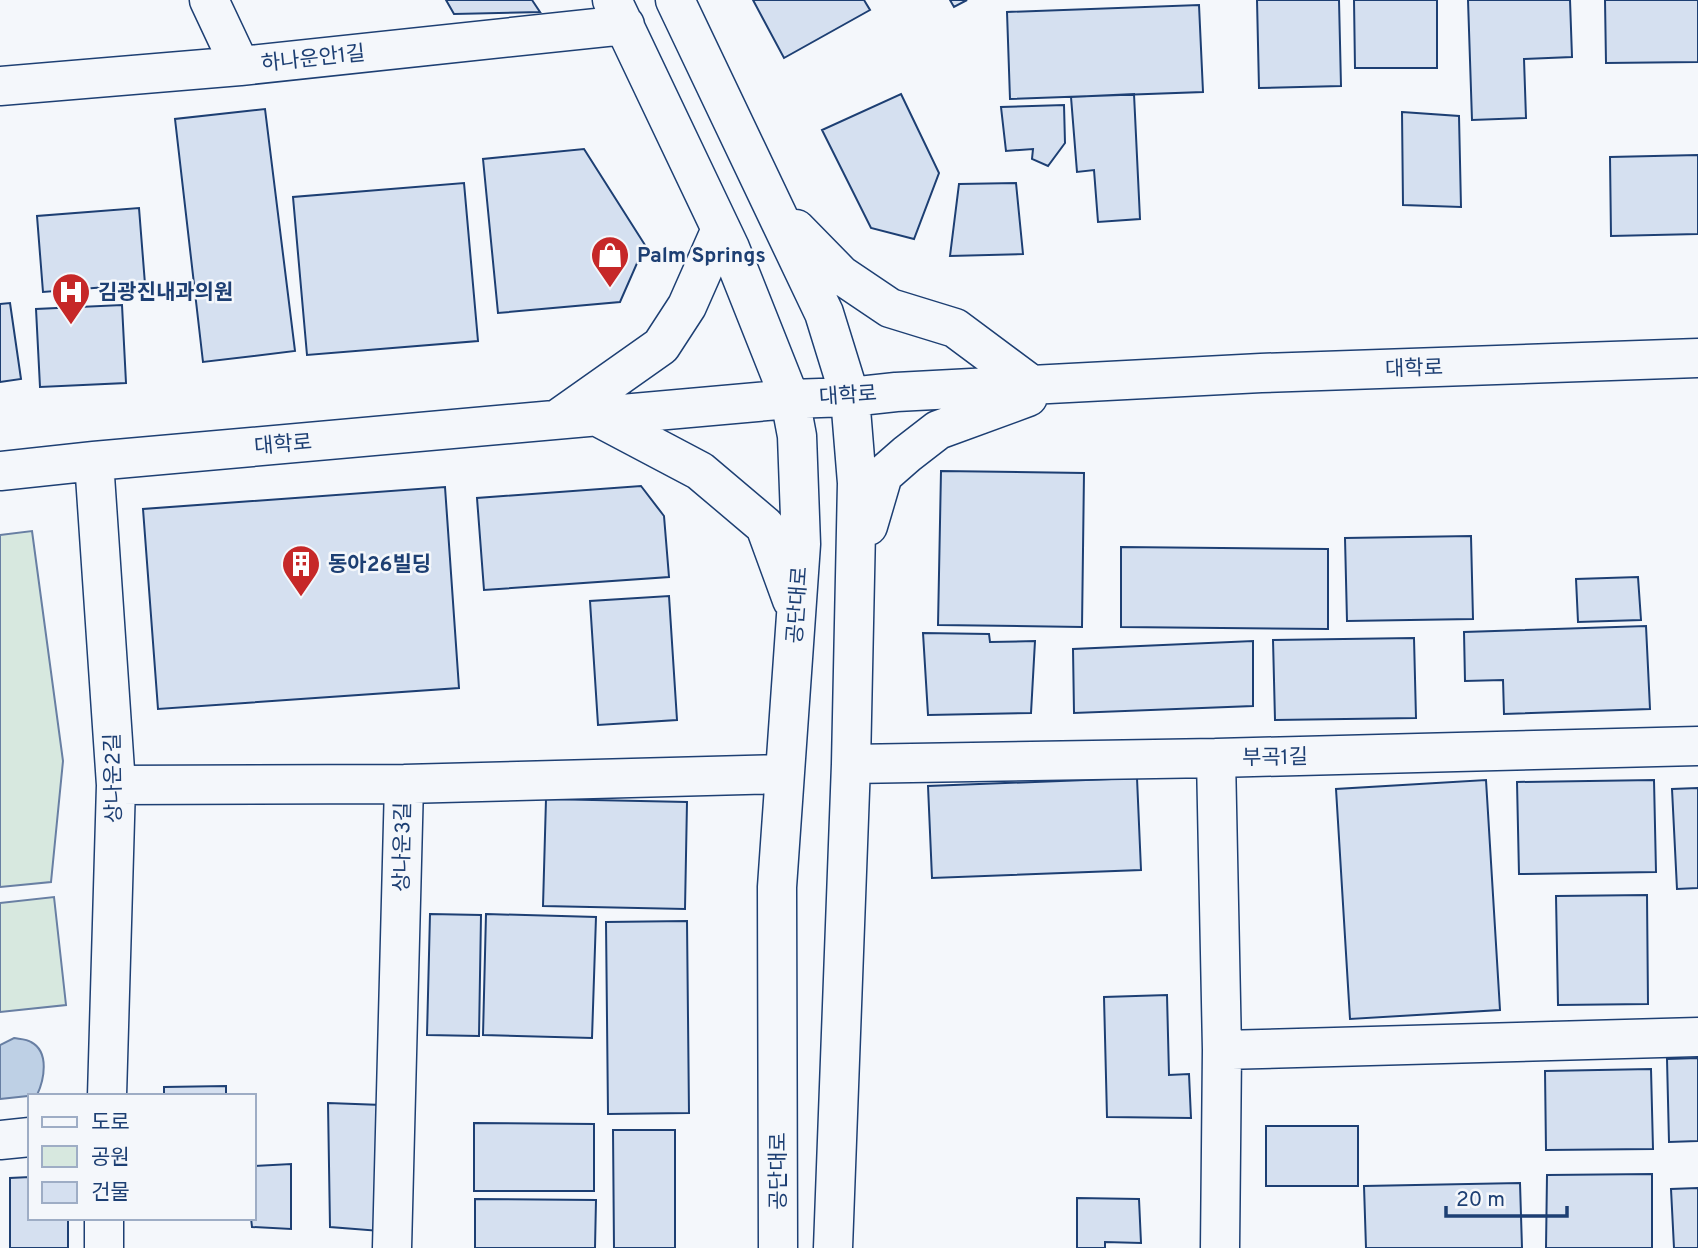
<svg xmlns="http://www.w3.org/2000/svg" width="1698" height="1248" font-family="Overpass,'Noto Sans KR',sans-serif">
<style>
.green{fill:#d7e8df;stroke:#687fa3;stroke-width:2}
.water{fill:#bed0e5;stroke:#687fa3;stroke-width:2}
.building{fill:#d5e0f0;stroke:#1d3f73;stroke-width:2}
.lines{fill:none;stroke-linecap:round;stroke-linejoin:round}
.minor-casing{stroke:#1d3f73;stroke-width:41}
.minor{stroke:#f4f7fb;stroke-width:38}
.labels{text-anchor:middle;stroke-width:5;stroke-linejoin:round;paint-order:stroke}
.street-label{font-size:21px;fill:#1d3f73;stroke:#f4f7fb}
.poi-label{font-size:21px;font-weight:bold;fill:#1d3f73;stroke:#f4f7fb;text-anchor:start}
</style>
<rect width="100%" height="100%" fill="#f4f7fb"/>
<!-- green -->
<path class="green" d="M32 531 63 761 51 882 0 887V535Z
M54 897 66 1005 0 1012V903Z"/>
<!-- water -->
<path class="water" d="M14 1038C19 1039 27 1039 31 1042 50 1052 44 1080 37 1095L0 1099V1045Z"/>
<!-- building -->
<path class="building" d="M446 0H532L540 12 454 14Z
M753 0H864L870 10 784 58Z
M950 0H967L954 7Z
M1257 0H1339L1341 86 1259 88Z
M1354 0H1437V68H1355Z
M1468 0H1570L1572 57 1524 59 1526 118 1472 120Z
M1605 0H1698V62L1606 63Z
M1199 5 1203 92 1010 99 1007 12Z
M901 94 939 173 914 239 871 228 822 130Z
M1134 94 1140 219 1098 222 1094 170 1077 172 1071 97Z
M1064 105 1065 143 1048 166 1032 159 1033 149 1006 151 1001 107Z
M265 109 295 351 203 362 175 119Z
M1402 112 1459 116 1461 207 1403 205Z
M584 149 645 245 620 302 498 313 483 159Z
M1698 155V234L1611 236 1610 157Z
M464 183 478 341 307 355 293 197Z
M1016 183 1023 254 950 256 959 184Z
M139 208 145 284 43 292 37 216Z
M10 303 21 379 0 382V304Z
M122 305 126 383 40 387 36 309Z
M941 471 1084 473 1082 627 938 625Z
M641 486 664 516 669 577 484 590 477 498Z
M445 487 459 688 158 709 143 509Z
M1471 536 1473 619 1347 621 1345 538Z
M1121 547 1328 549V629L1121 627Z
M1638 577 1641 620 1578 622 1576 579Z
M669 596 677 720 598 725 590 601Z
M1646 626 1650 709 1504 714 1503 680 1465 681 1464 632Z
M923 633 989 634 990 642 1035 641 1031 713 928 715Z
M1414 638 1416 718 1275 720 1273 640Z
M1253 641V706L1074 713 1073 649Z
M1137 778 1141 870 932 878 928 786Z
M1486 780 1500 1010 1350 1019 1336 789Z
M1654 780 1656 872 1519 874 1517 782Z
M1698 788V888L1677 889 1672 789Z
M546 799 687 802 685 909 543 906Z
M1647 895 1648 1004 1558 1005 1556 896Z
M430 914 481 915 479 1036 427 1035Z
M486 914 596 917 592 1038 483 1035Z
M687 921 689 1113 608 1114 606 922Z
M1167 995 1169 1075 1189 1074 1191 1118 1107 1117 1104 997Z
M1698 1058V1141L1669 1142 1667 1059Z
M1651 1069 1653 1149 1546 1150 1545 1071Z
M226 1086V1096H164V1087Z
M328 1103 382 1105 380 1231 330 1227Z
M474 1123 594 1124V1191H474Z
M1266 1126H1358V1186H1266Z
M613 1130H675V1248H614Z
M291 1164V1229L252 1227 251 1218H254V1166Z
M1652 1174V1248H1546L1547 1175Z
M30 1177V1218H68V1248H10V1178Z
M1520 1183 1522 1248H1366L1364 1186Z
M1698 1188V1248H1674L1671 1189Z
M1077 1198 1139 1199 1141 1243 1105 1242V1248H1077Z
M475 1199 596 1200 595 1248H475Z"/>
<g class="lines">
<defs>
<path id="minor" d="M209 0 240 66
M612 0 730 248 790 399 797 436 801 544 777 887 778 1248
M675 0 824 313 850 397 857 483 851 764 833 1248
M0 86 240 66 625 25
M796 229 841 275 890 308 955 328 1033 386
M596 416 700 471 765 526 792 600
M559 418 661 346 687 306 721 229
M94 461 116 785 107 1096
M0 471 94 461 790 399 850 397 896 392 1261 373 1698 358
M868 526 883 475 907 454 938 430 1028 397
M1216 758 1222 1050 1220 1248
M851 764 1216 758 1698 746
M116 785 404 784 784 774
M1222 1050 1698 1037
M0 1140 30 1137
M104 1248V1218
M392 1248 404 784"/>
</defs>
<!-- minor casing -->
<use href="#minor" class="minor-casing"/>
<!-- minor -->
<use href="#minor" class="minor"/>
</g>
<!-- icons -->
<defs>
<symbol id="shop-pin" viewBox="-11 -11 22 30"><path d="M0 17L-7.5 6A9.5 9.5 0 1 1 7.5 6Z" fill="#c62828" stroke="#f4f7fb"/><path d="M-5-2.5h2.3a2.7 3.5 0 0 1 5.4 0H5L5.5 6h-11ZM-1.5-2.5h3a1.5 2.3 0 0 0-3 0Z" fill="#fff"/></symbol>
<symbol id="hospital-pin" viewBox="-11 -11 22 30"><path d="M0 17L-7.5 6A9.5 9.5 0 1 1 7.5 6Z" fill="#c62828" stroke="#f4f7fb"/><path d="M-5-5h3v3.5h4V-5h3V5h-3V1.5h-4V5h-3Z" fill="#fff"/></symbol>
<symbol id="building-pin" viewBox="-11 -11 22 30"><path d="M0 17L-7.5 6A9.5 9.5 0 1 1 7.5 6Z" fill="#c62828" stroke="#f4f7fb"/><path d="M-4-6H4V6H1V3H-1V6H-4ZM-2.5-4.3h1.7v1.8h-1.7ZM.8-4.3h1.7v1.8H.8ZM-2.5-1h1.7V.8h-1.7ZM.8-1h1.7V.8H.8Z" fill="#fff"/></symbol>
</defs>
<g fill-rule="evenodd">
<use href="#shop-pin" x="588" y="233" width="44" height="60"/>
<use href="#hospital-pin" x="49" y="270" width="44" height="60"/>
<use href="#building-pin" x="279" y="542" width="44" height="60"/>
</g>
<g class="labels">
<!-- street labels -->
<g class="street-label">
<text transform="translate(313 58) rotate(-6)" y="7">하나운안1길</text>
<text transform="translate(1414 368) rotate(-2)" y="7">대학로</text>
<text transform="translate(848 395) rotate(-4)" y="7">대학로</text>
<text transform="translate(283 444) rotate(-5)" y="7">대학로</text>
<text transform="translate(797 605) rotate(-86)" y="7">공단대로</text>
<text transform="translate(1275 757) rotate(-1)" y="7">부곡1길</text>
<text transform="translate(113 778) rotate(-91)" y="7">상나운2길</text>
<text transform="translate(402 847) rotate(-89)" y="7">상나운3길</text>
<text transform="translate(778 1171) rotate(-90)" y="7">공단대로</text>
</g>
<!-- poi labels -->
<g class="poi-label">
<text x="637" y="262">Palm Springs</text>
<text x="98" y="299">김광진내과의원</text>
<text x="328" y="571">동아26빌딩</text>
</g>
</g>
<!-- legend -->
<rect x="28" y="1094" width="228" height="126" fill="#f4f7fb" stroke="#9eadc5" stroke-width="2"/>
<rect x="42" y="1117" width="35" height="10" fill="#f4f7fb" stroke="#9eadc5" stroke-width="2"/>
<text x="91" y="1129" font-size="21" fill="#1d3f73">도로</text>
<rect x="42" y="1146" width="35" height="21" fill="#d7e8df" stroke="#9eadc5" stroke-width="2"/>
<text x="91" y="1164" font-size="21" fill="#1d3f73">공원</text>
<rect x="42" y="1182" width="35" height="21" fill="#d5e0f0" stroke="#9eadc5" stroke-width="2"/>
<text x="91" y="1199" font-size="21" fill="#1d3f73">건물</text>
<!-- scale -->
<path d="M1446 1206v10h121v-10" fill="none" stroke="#1d3f73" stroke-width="3.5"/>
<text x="1456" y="1206" font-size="21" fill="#1d3f73" stroke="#f4f7fb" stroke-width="5" paint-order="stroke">20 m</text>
</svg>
